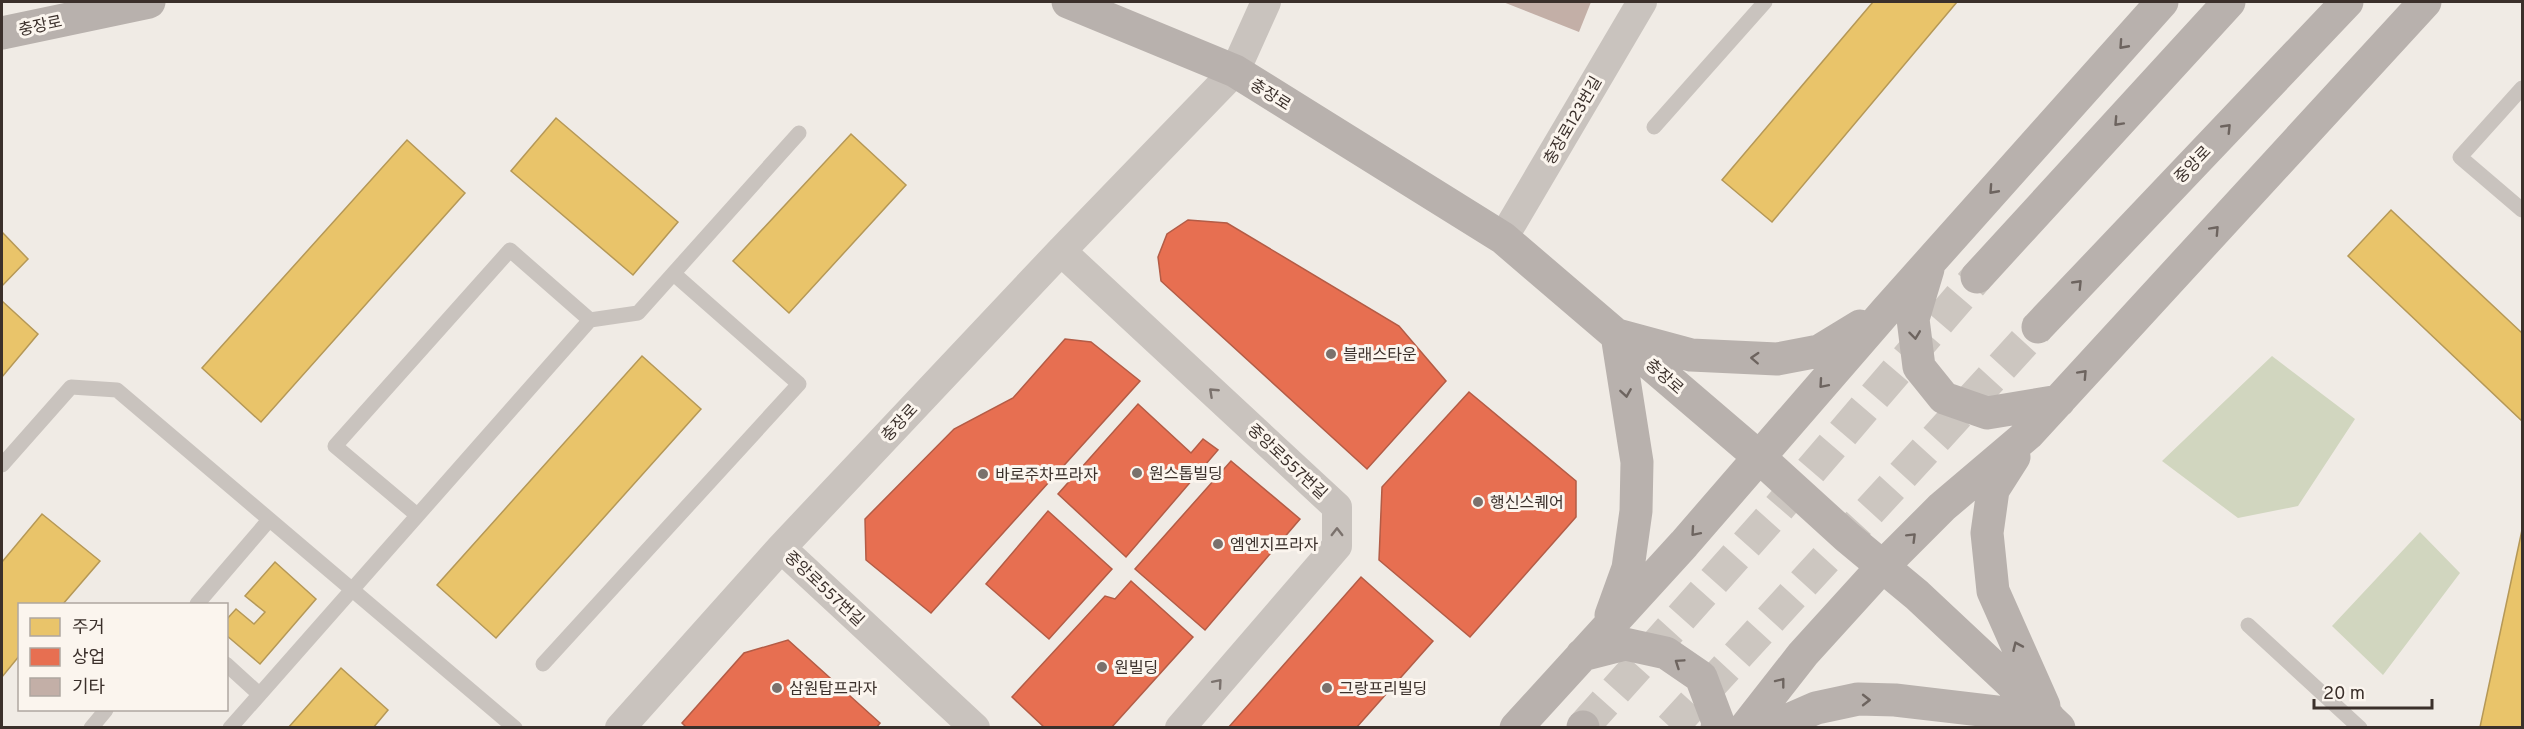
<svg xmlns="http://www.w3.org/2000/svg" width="2524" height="729" font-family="Overpass,'Noto Sans KR',sans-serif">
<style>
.green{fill:#d1d6bf}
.homes{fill:#e9c46a;stroke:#b59857;stroke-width:1.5}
.shops{fill:#e76f51;stroke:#b35c46;stroke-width:1.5}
.building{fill:#c3afa7}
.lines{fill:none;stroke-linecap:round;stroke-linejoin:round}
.primary-tunnel{stroke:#ccc6c0;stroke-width:33;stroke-dasharray:33 16;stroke-linecap:butt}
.lane{stroke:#c9c3be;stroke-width:15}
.street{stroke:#c9c3be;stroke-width:30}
.primary{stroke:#b8b1ad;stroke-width:33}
.oneway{stroke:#6d645f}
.oneway2{stroke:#7b726d}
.poi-dot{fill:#7a716c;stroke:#fbf5ee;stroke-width:2}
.labels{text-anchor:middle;stroke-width:6;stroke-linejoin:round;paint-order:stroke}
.street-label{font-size:16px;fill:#3b302b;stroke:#fbf5ee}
.poi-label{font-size:16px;fill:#3b302b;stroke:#fbf5ee;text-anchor:start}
</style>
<rect width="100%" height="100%" fill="#f0ebe5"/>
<!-- green -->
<path class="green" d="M2272 356 2355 419 2298 506 2238 518 2162 461Z
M2420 532 2460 573 2383 675 2332 626Z"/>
<!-- homes -->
<path class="homes" d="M1873 2H1957L1772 222 1722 180Z
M556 118 678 222 633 275 511 171Z
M851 134 906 185 789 313 733 261Z
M407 140 465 193 261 422 202 368Z
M2391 210 2522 333V421L2348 256Z
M2 232 28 259 2 286Z
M2 301 38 334 2 377Z
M642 356 701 409 496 638 437 585Z
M42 514 100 561 63 604H20V655L2 677V562Z
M2522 530V728H2483L2480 727Z
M275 562 316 599 260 664 226 635V620L236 609 254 624 265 612 245 596Z
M341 668 388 710 373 728H288Z"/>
<!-- shops -->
<path class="shops" d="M1188 220 1227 223 1399 326 1446 381 1367 469 1161 281 1158 257 1167 234Z
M1065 339 1091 342 1140 381 931 613 866 560 865 519 954 429 1013 398Z
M1469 392 1576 481V517L1470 637 1379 560 1382 487Z
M1138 404 1191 453 1203 439 1218 450 1126 557 1058 494Z
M1231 461 1300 519 1205 630 1135 569Z
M1048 511 1112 569 1049 639 986 584Z
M1361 577 1433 641 1356 728H1228Z
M1131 581 1193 637 1111 728H1045L1012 697 1105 596 1115 599Z
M788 640 880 723 876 728H687L682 723 744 653Z"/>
<!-- building -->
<path class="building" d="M1503 2H1591L1579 32Z"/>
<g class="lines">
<!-- primary-tunnel -->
<path class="primary-tunnel" d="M1583 727 1770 518 1977 277
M1671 728 2038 327"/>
<!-- lane -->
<path class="lane" d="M2522 88 2460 157 2522 210
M1654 127 1765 2
M2 465 71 387 117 390 515 728
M417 515 335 446 510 250 590 320
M197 604 269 520
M2248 625 2360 728
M226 664 259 694
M543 664 799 384 674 274
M91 728 106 710
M230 728 590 320 638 313 799 133"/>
<!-- street -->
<path class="street" d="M1503 238 1642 2
M1061 251 1337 507V546L1180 728
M781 548 975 728
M620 728 781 548 1061 251 1235 71 1266 2"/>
<!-- primary -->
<path class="primary" d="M1068 2 1235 71 1503 238 1759 457 1847 537 1917 595 2059 728
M2 33 149 2
M1928 269 1913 319 1919 367 1944 398 1987 413 2059 401
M1977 277 2229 2
M2038 327 2347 2
M2014 457 1993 490 1987 533 1993 591 2044 706
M1611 615 1628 568 1636 511 1637 462 1617 335 1691 355 1777 359 1819 351 1860 326
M1582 655 1625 644 1666 653 1701 677 1718 722 1717 728
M1516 728 1684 544 1886 311 2162 2
M1583 728V727
M1745 728 1803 654 1883 566 1942 507 2028 434 2425 2
M1770 728 1816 708 1858 699 1895 700 2049 718"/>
</g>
<!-- one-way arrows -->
<defs><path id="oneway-chevron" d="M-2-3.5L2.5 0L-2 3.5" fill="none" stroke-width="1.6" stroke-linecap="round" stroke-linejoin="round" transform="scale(1.5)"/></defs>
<g class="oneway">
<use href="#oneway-chevron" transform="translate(2123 45) rotate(132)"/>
<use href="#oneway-chevron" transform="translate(2118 122) rotate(133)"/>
<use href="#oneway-chevron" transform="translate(2227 128) rotate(-46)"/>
<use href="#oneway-chevron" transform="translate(1993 190) rotate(132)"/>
<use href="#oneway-chevron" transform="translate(2215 230) rotate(-47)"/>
<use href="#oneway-chevron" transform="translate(2078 284) rotate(-46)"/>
<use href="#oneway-chevron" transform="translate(1915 335) rotate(83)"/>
<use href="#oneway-chevron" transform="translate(1755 358) rotate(-177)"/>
<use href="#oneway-chevron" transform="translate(2083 374) rotate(-47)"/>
<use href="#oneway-chevron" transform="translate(1823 384) rotate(131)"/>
<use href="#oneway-chevron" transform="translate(1626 393) rotate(81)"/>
<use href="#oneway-chevron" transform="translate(1695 532) rotate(131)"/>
<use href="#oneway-chevron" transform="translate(1912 537) rotate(-45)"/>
<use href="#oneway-chevron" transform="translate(2017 646) rotate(-114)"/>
<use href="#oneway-chevron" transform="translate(1679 663) rotate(-146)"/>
<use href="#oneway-chevron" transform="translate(1781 682) rotate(-52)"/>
<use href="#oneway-chevron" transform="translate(1866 700)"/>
</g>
<g class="oneway2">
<use href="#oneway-chevron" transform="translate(1213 392) rotate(-137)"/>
<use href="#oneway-chevron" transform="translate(1337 532) rotate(-90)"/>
<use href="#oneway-chevron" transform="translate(1218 683) rotate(-49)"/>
</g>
<!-- markers -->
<g class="poi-dot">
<circle cx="1331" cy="354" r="6"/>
<circle cx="1137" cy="473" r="6"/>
<circle cx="983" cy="474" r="6"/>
<circle cx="1478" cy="502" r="6"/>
<circle cx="1218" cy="544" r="6"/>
<circle cx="1102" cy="667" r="6"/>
<circle cx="777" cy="688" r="6"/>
<circle cx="1327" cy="688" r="6"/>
</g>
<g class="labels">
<!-- street labels -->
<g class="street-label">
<text transform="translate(40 25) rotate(-12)" y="6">충장로</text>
<text transform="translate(1271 94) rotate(32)" y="6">충장로</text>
<text transform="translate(1572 120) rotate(-60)" y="6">충장로123번길</text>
<text transform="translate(2192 164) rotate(-46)" y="6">중앙로</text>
<text transform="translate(1665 376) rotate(41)" y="6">충장로</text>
<text transform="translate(899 422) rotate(-47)" y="6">충장로</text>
<text transform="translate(1288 461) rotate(43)" y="6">중앙로557번길</text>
<text transform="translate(825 588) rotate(43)" y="6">중앙로557번길</text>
</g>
<!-- poi labels -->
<g class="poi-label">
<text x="1343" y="360">블래스타운</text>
<text x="1149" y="479">원스톱빌딩</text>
<text x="995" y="480">바로주차프라자</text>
<text x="1490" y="508">행신스퀘어</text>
<text x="1230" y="550">엠엔지프라자</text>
<text x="1114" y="673">원빌딩</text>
<text x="789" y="694">삼원탑프라자</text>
<text x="1339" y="694">그랑프리빌딩</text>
</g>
</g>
<!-- border -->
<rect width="2524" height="729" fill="none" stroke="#3b302b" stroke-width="6"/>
<!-- legend -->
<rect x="18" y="603" width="210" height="108" fill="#fbf5ee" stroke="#aea6a0" stroke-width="1.5"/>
<rect x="30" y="618" width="30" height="18" fill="#e9c46a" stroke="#aea6a0" stroke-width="1.5"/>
<text x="72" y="633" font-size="18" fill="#3b302b">주거</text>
<rect x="30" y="648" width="30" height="18" fill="#e76f51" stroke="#aea6a0" stroke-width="1.5"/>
<text x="72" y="663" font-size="18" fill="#3b302b">상업</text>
<rect x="30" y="678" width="30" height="18" fill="#c3afa7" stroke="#aea6a0" stroke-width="1.5"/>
<text x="72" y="693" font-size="18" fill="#3b302b">기타</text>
<!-- scale -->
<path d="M2314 699v9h118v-9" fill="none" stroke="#3b302b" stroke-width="3"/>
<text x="2323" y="699" font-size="18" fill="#3b302b" stroke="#fbf5ee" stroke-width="4.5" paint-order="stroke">20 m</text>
</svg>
